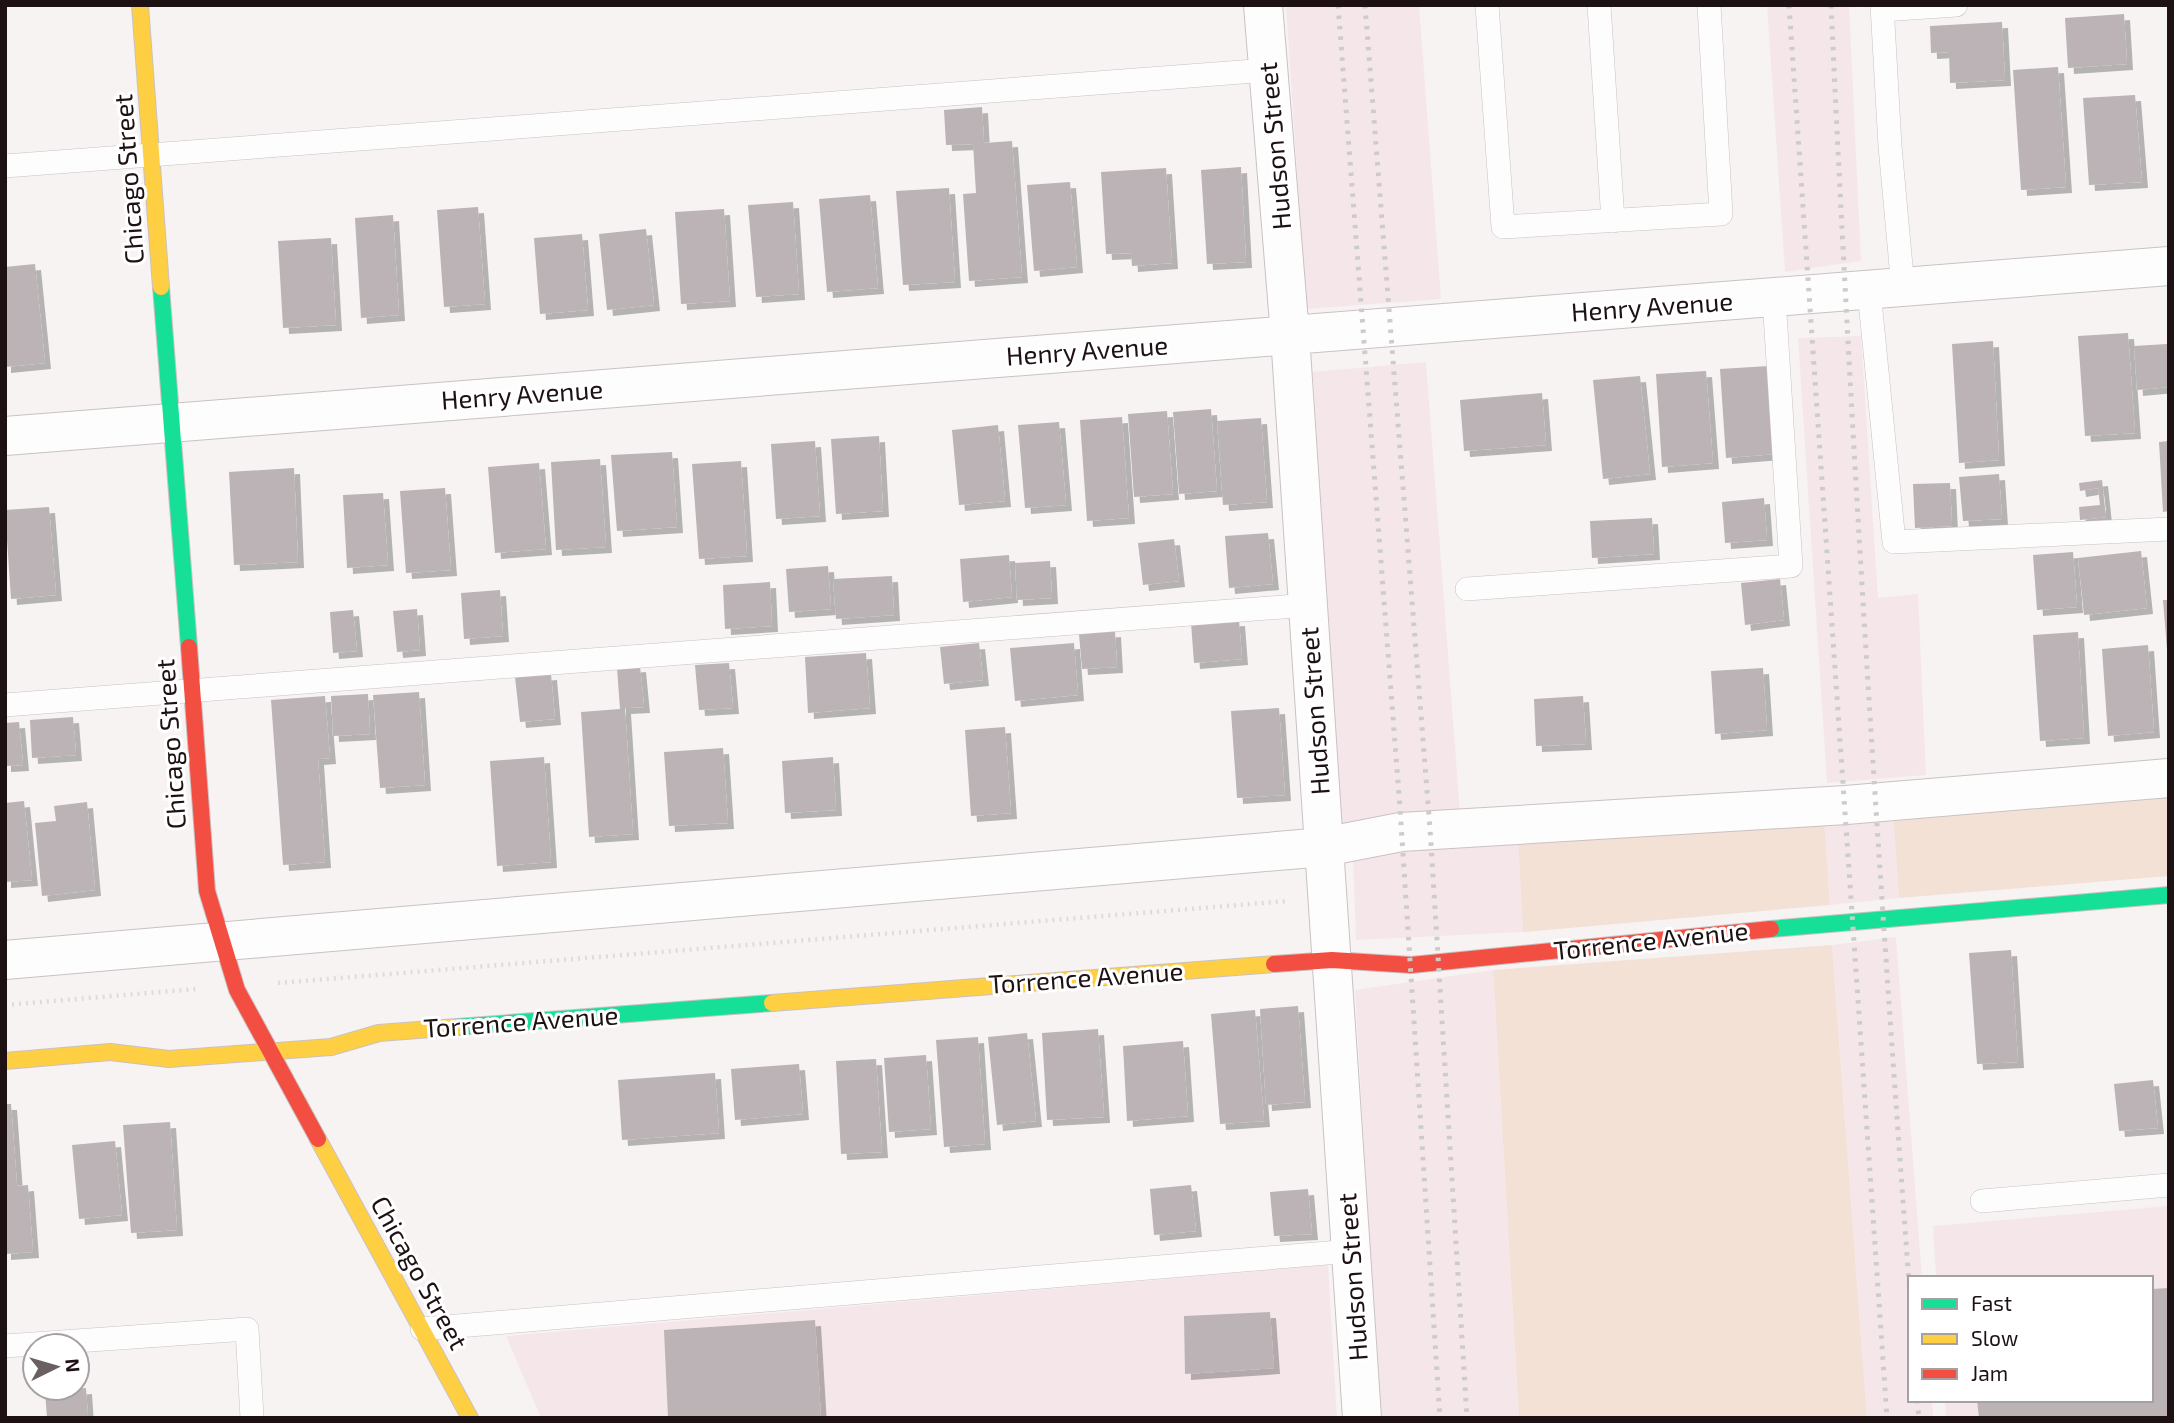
<svg xmlns="http://www.w3.org/2000/svg" width="2174" height="1423" font-family="'Exo 2',sans-serif">
<style>
.built{fill:#f5e7e9}
.green{fill:#f4e1d6}
.building{fill:#bbb3b6;filter:url(#shadow)}
.lines{fill:none;stroke-linecap:round;stroke-linejoin:round}
.lane-casing{stroke:#cac1c2;stroke-width:24}
.street-casing{stroke:#cac1c2;stroke-width:40}
.fast-casing{stroke:#cac1c2;stroke-width:18}
.slow-casing{stroke:#cac1c2;stroke-width:18}
.jam-casing{stroke:#cac1c2;stroke-width:18}
.path{stroke:#dedbdb;stroke-width:4.5;stroke-dasharray:2 5;stroke-linecap:butt}
.lane{stroke:#fefdfd;stroke-width:23}
.street{stroke:#fefdfd;stroke-width:38}
.fast{stroke:#16e098;stroke-width:16}
.slow{stroke:#ffcf43;stroke-width:16}
.jam{stroke:#f24e42;stroke-width:16}
.rail{stroke:#cdcccc;stroke-width:5;stroke-dasharray:3.5 7;stroke-linecap:butt}
.labels{text-anchor:middle;stroke-width:6;stroke-linejoin:round;paint-order:stroke}
.street-label{font-size:26px;fill:#1e1113;stroke:#fff}
</style>
<defs>
<filter id="shadow"><feDropShadow dx="6" dy="6" stdDeviation="0" flood-color="#0004"/></filter>
</defs>
<rect width="100%" height="100%" fill="#f7f3f3"/>
<!-- built -->
<path class="built" d="M1286 5H1419L1441 299 1306 309Z
M1767 5H1849L1861 261 1785 272Z
M1861 336 1878 598 1918 594 1926 775 1827 783 1798 338Z
M1426 362 1460 813 1340 824 1313 372Z
M1893 813 1899 898 1830 905 1824 816Z
M1518 842 1523 932 1356 940 1353 857 1386 847Z
M1896 937 1922 1278H1910V1400H1932L1933 1418H1867L1832 945Z
M1493 970 1519 1418H1380L1355 990Z
M2169 1206V1418H1946L1945 1400H2151V1278H1936L1933 1226Z
M1328 1265 1337 1418H541L506 1336Z"/>
<!-- green -->
<path class="green" d="M2169 790V876L1899 898 1893 813Z
M1824 816 1830 905 1523 932 1518 842Z
M1832 945 1867 1418H1519L1493 970Z"/>
<!-- building -->
<path class="building" d="M2124 14 2127 64 2068 68 2065 18Z
M2002 22 2005 80 1950 83 1949 52 1931 53 1930 26Z
M2058 67 2066 187 2021 190 2013 70Z
M2135 95 2142 182 2089 185 2083 98Z
M982 107 984 143 1012 141 1022 277 969 281 963 194 976 193 973 144 946 145 944 110Z
M1241 167 1246 262 1207 264 1201 170Z
M1166 168 1172 263 1132 266 1131 253 1106 254 1101 172Z
M1070 182 1077 267 1034 271 1027 185Z
M949 188 955 282 903 285 896 191Z
M870 195 878 288 827 292 819 199Z
M793 202 799 294 756 297 748 205Z
M478 207 485 304 444 307 437 210Z
M724 209 730 301 681 304 675 212Z
M393 215 399 315 361 318 355 218Z
M646 229 654 305 607 310 599 234Z
M582 234 588 310 540 314 534 238Z
M331 238 336 325 283 328 278 241Z
M35 264 45 363 5 367V267Z
M2128 333 2135 433 2085 436 2078 336Z
M1993 341 1999 460 1959 463 1952 344Z
M2167 344 2169 387 2137 390 2134 346Z
M1769 366 1775 454 1726 458 1720 369Z
M1706 371 1713 463 1662 467 1656 374Z
M1640 376 1650 474 1603 479 1593 380Z
M1542 393 1546 445 1464 451 1460 400Z
M1211 409 1217 491 1179 494 1173 412Z
M1167 411 1173 494 1134 497 1128 414Z
M1122 417 1129 518 1087 521 1080 420Z
M1261 418 1267 502 1223 505 1217 421Z
M1059 422 1066 505 1025 508 1018 425Z
M998 425 1005 501 959 505 952 430Z
M879 436 883 511 836 514 831 439Z
M815 441 820 516 776 519 771 444Z
M2169 441V511L2163 512 2159 442Z
M672 452 677 527 617 531 611 455Z
M600 459 606 547 556 550 551 462Z
M741 461 747 556 699 559 692 464Z
M539 463 546 549 495 553 488 467Z
M294 468 298 562 234 565 229 472Z
M1999 474 2002 519 1963 521 1959 477Z
M2102 480 2106 517 2080 520 2079 507 2100 505 2098 488 2080 491 2079 483Z
M1950 483 1952 526 1915 528 1913 484Z
M445 488 451 570 406 573 400 491Z
M383 493 388 565 347 568 343 495Z
M1764 498 1767 540 1725 543 1722 502Z
M49 507 56 595 11 599 5 510Z
M1652 518 1654 554 1592 558 1590 521Z
M1268 533 1273 584 1229 588 1225 536Z
M1174 539 1179 581 1143 585 1138 543Z
M2141 551 2147 608 2084 615 2078 558Z
M2073 552 2077 607 2037 610 2033 555Z
M1009 555 1012 597 963 602 960 559Z
M1050 561 1052 598 1017 600 1015 563Z
M828 566 831 609 789 612 786 569Z
M892 576 894 615 836 619 833 579Z
M1780 579 1784 620 1745 625 1741 583Z
M770 582 772 626 725 629 723 585Z
M500 590 503 636 464 639 461 593Z
M2163 600H2169V650H2167Z
M417 609 420 650 397 652 393 611Z
M353 610 357 651 333 653 330 612Z
M1239 620 1242 659 1194 663 1191 623Z
M1115 631 1117 667 1082 669 1079 634Z
M2078 632 2084 738 2040 741 2033 635Z
M979 643 983 680 944 684 940 647Z
M1074 643 1078 695 1015 701 1010 648Z
M2148 645 2154 732 2108 736 2102 649Z
M866 653 870 708 808 713 805 657Z
M729 663 733 708 699 710 695 665Z
M640 666 644 707 625 708 633 834 589 837 581 712 620 709 617 668Z
M1763 668 1767 730 1715 734 1711 671Z
M551 674 555 719 520 722 515 677Z
M419 692 425 785 380 788 373 695Z
M368 694 370 734 333 736 331 696Z
M325 696 330 758 318 759 325 862 283 865 271 700Z
M1583 696 1586 744 1536 746 1534 699Z
M1279 708 1285 795 1237 798 1231 711Z
M73 717 76 755 32 758 30 720Z
M19 722 23 765 5 766V723Z
M1005 727 1011 813 971 816 965 730Z
M723 748 728 823 669 826 664 752Z
M544 757 551 862 497 866 490 761Z
M833 757 836 810 785 813 782 761Z
M24 801 32 880 5 882V803Z
M87 802 95 890 42 896 35 823 56 821 54 806Z
M2011 950 2018 1062 1977 1064 1969 953Z
M1298 1006 1305 1102 1266 1105 1260 1009Z
M1255 1010 1264 1121 1220 1124 1211 1014Z
M1098 1029 1104 1117 1047 1120 1042 1033Z
M1027 1033 1036 1121 997 1125 988 1037Z
M978 1037 985 1144 944 1147 936 1040Z
M1183 1041 1188 1116 1127 1121 1123 1046Z
M926 1055 931 1129 889 1132 884 1058Z
M876 1059 882 1152 841 1154 836 1061Z
M799 1064 803 1114 735 1120 731 1069Z
M715 1073 719 1133 622 1140 618 1080Z
M2153 1080 2158 1128 2119 1131 2114 1084Z
M5 1104H11L17 1186 28 1185 33 1252 5 1254Z
M170 1122 177 1230 131 1233 123 1125Z
M115 1141 122 1215 79 1219 72 1145Z
M1191 1185 1196 1231 1154 1235 1150 1189Z
M1308 1189 1312 1234 1274 1236 1270 1192Z
M2169 1288V1418H1979L1977 1400H2151V1289Z
M1270 1312 1274 1368 1185 1374 1184 1316Z
M815 1320 821 1418H668L664 1330Z
M86 1388 88 1418H47L45 1391Z"/>
<g class="lines">
<defs>
<path id="lane" d="M1487 5 1503 227 1721 214 1709 5
M1599 5 1613 221
M1882 5 1890 146 1903 288
M1882 10 1956 5
M5 166 1268 70
M1869 291 1894 542 2169 529
M1467 589 1791 566 1774 298
M5 705 1308 605
M1982 1201 2169 1185
M422 1329 1351 1251
M5 1346 247 1329 252 1418"/>
<path id="street" d="M1263 5 1290 335 1362 1418
M5 436 2169 266
M5 960 1324 847 1401 832 1846 805 2169 778"/>
<path id="fast" d="M161 287 189 647
M1771 929 2169 895
M457 1027 772 1003"/>
<path id="slow" d="M140 5 161 287
M772 1003 1274 964
M5 1061 110 1052 169 1059 331 1047 379 1033 457 1027
M318 1139 470 1418"/>
<path id="jam" d="M189 647 207 891 237 990 318 1139
M1274 964 1332 960 1411 965 1771 929"/>
</defs>
<!-- lane casing -->
<use href="#lane" class="lane-casing"/>
<!-- street casing -->
<use href="#street" class="street-casing"/>
<!-- fast casing -->
<use href="#fast" class="fast-casing"/>
<!-- slow casing -->
<use href="#slow" class="slow-casing"/>
<!-- jam casing -->
<use href="#jam" class="jam-casing"/>
<!-- path -->
<path class="path" d="M278 983 1288 901
M5 1005 196 989"/>
<!-- lane -->
<use href="#lane" class="lane"/>
<!-- street -->
<use href="#street" class="street"/>
<!-- fast -->
<use href="#fast" class="fast"/>
<!-- slow -->
<use href="#slow" class="slow"/>
<!-- jam -->
<use href="#jam" class="jam"/>
<!-- rail -->
<path class="rail" d="M1338 5 1400 808 1440 1418
M1365 5 1430 829 1467 1418
M1789 5 1887 1418
M1831 5C1851 436 1878 866 1910 1296
M1917 1400 1919 1418"/>
</g>
<g class="labels">
<!-- street labels -->
<g class="street-label">
<text transform="translate(1275 146) rotate(-95)" y="9">Hudson Street</text>
<text transform="translate(129 179) rotate(-94)" y="9">Chicago Street</text>
<text transform="translate(1652 307) rotate(-4)" y="9">Henry Avenue</text>
<text transform="translate(1087 351) rotate(-4)" y="9">Henry Avenue</text>
<text transform="translate(522 395) rotate(-4)" y="9">Henry Avenue</text>
<text transform="translate(1315 711) rotate(-94)" y="9">Hudson Street</text>
<text transform="translate(171 744) rotate(-94)" y="9">Chicago Street</text>
<text transform="translate(1651 941) rotate(-6)" y="9">Torrence Avenue</text>
<text transform="translate(1086 978) rotate(-4)" y="9">Torrence Avenue</text>
<text transform="translate(521 1022) rotate(-4)" y="9">Torrence Avenue</text>
<text transform="translate(419 1273) rotate(61)" y="9">Chicago Street</text>
<text transform="translate(1353 1277) rotate(-94)" y="9">Hudson Street</text>
</g>
</g>
<!-- border -->
<rect width="2174" height="1423" fill="none" stroke="#1e1113" stroke-width="14"/>
<!-- legend -->
<rect x="1908" y="1276" width="245" height="126" fill="#ffffff" stroke="#a5a0a1" stroke-width="2"/>
<rect x="1922" y="1299" width="35" height="10" fill="#16e098" stroke="#a5a0a1" stroke-width="2"/>
<text x="1971" y="1311" font-size="21" fill="#1e1113">Fast</text>
<rect x="1922" y="1334" width="35" height="10" fill="#ffcf43" stroke="#a5a0a1" stroke-width="2"/>
<text x="1971" y="1346" font-size="21" fill="#1e1113">Slow</text>
<rect x="1922" y="1369" width="35" height="10" fill="#f24e42" stroke="#a5a0a1" stroke-width="2"/>
<text x="1971" y="1381" font-size="21" fill="#1e1113">Jam</text>
<!-- north arrow -->
<g transform="translate(56 1367) rotate(85)"><circle r="33" fill="#ffffff" stroke="#a5a0a1" stroke-width="2"/>
<path d="M0-5L12 26L0 18L-12 26Z" fill="#6a6061"/>
<text y="-10" font-size="19" font-weight="bold" text-anchor="middle" fill="#1e1113">N</text>
</g>
</svg>
